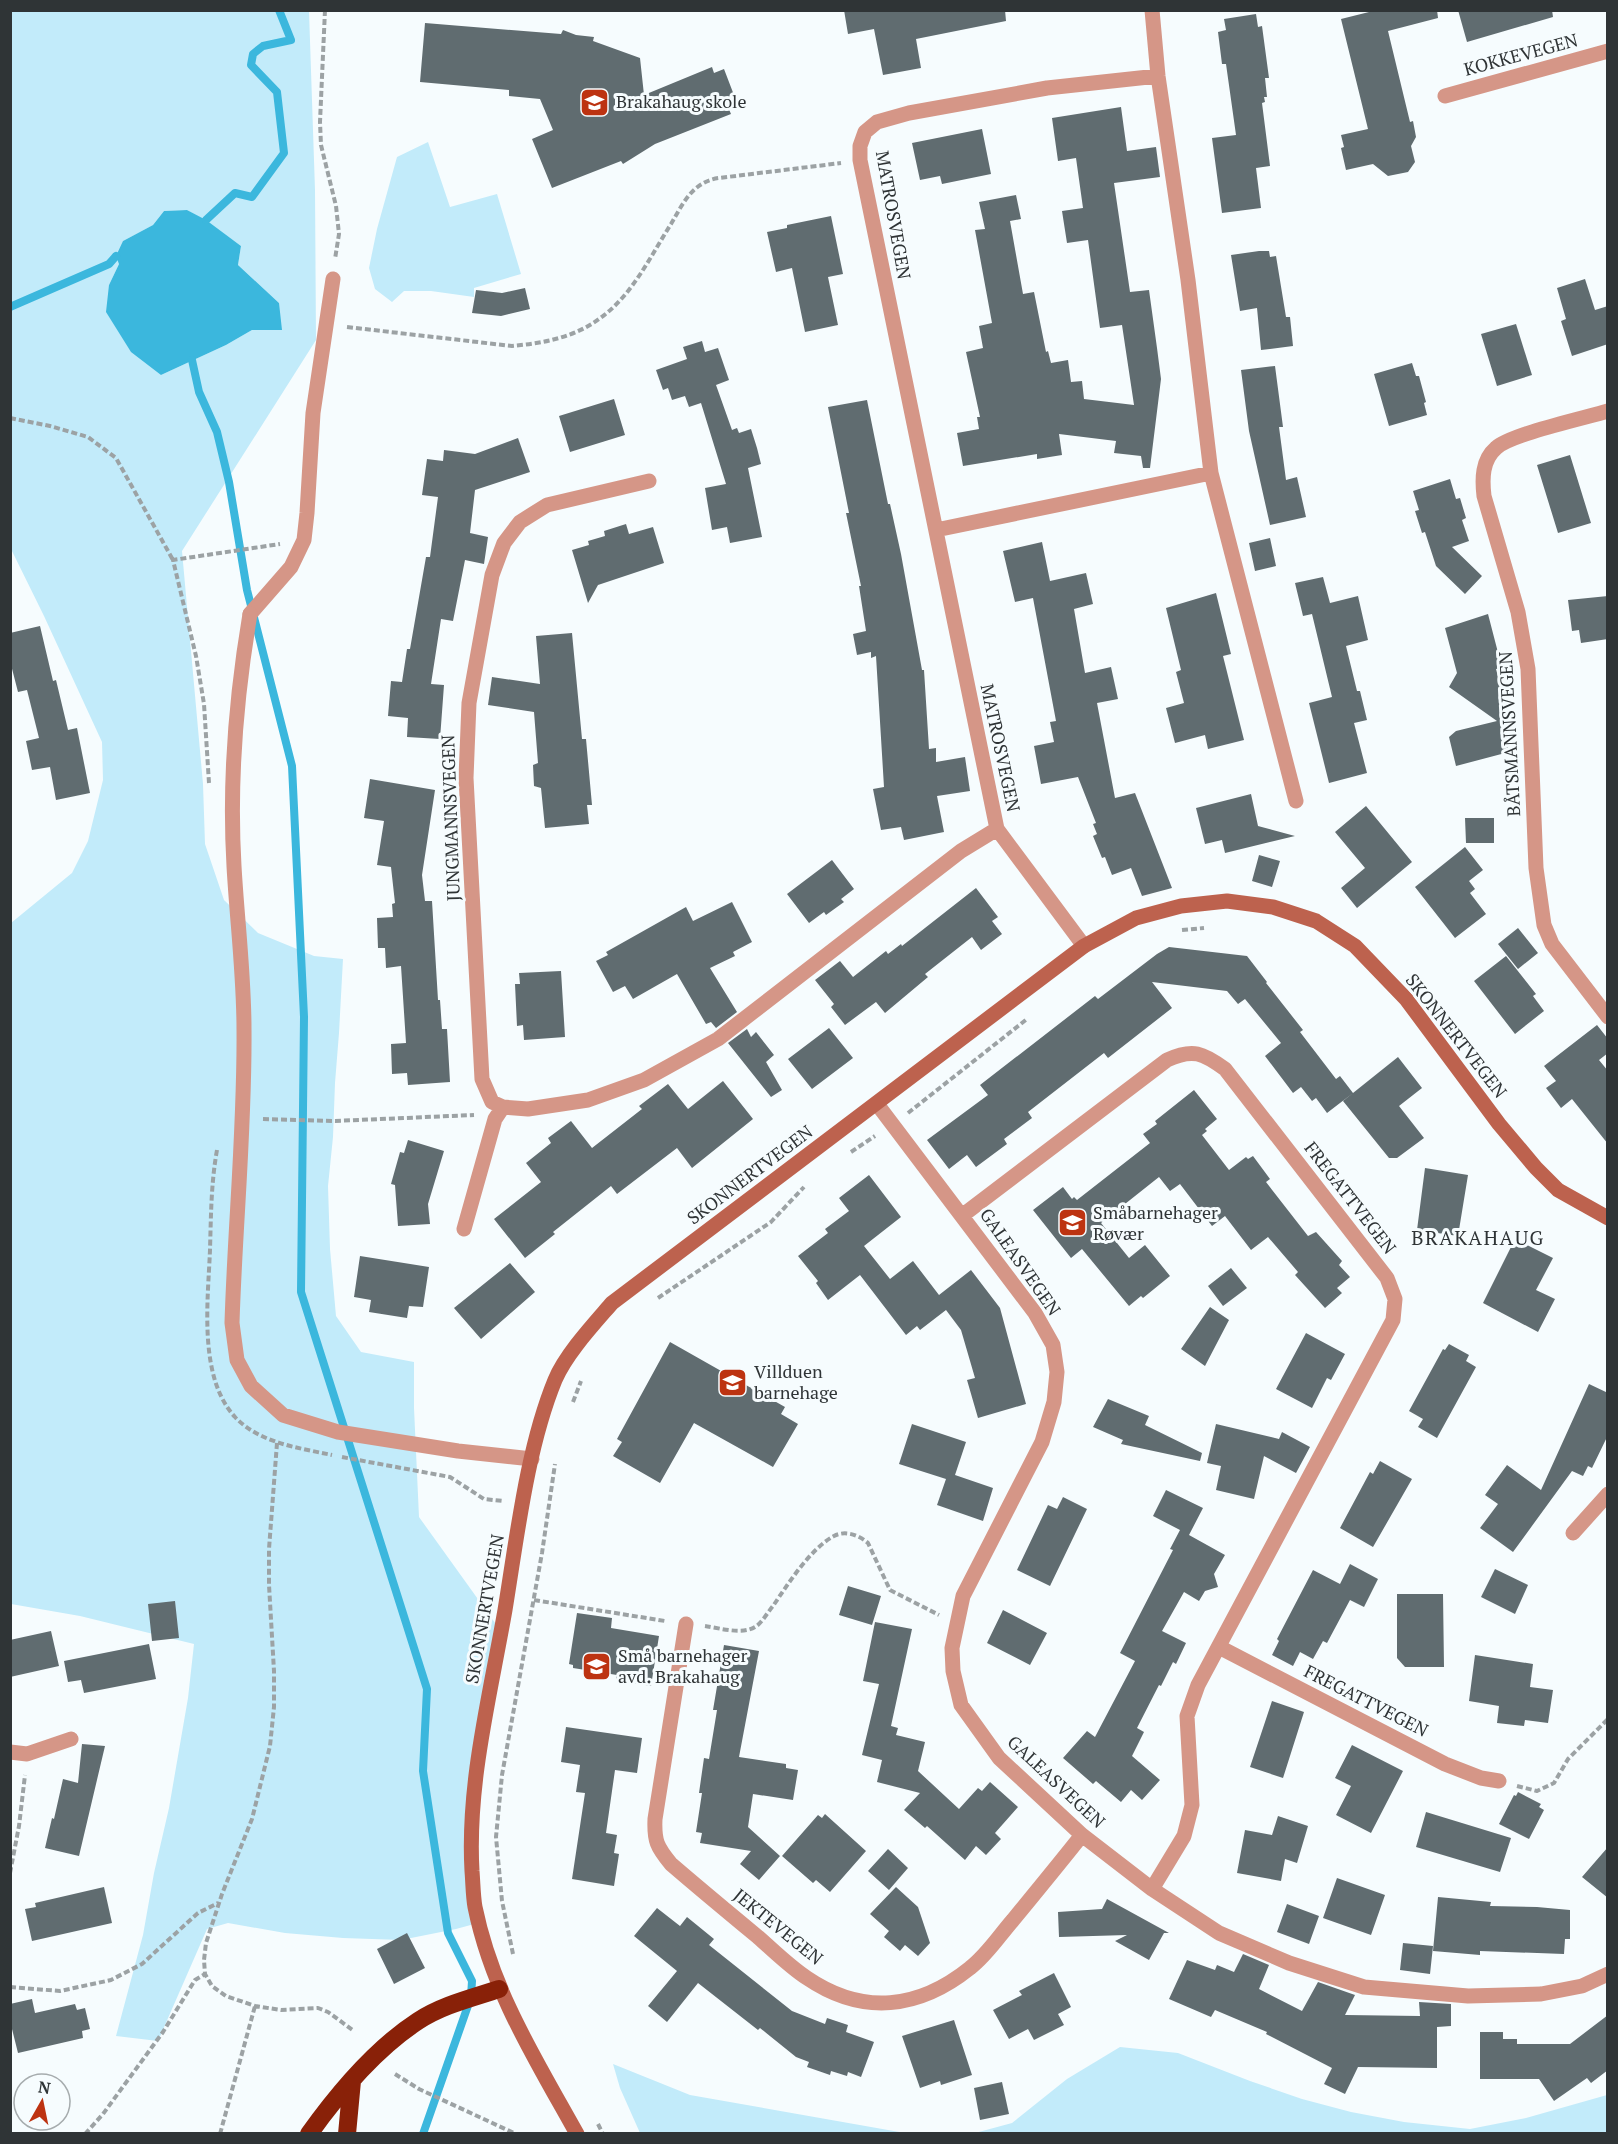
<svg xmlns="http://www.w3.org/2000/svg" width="1618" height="2144" font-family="'PT Serif',serif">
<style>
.green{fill:#c2ebfa;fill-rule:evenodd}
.water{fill:#3bb7dd}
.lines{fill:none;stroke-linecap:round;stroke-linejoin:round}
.stream{stroke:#3bb7dd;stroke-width:8}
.building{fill:#606c70}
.path{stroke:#9ca2a4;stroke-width:4;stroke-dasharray:6 3;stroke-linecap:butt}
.lane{stroke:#d59687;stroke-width:15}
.street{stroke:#d59687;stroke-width:15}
.secondary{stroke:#bd624e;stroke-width:15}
.highway{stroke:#892108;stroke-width:18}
.labels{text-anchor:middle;stroke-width:6;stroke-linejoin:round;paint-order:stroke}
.street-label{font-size:18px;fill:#2f3436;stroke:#f6fcfe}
.poi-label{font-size:18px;fill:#2f3436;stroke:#f6fcfe;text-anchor:start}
.neighbourhood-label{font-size:20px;letter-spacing:1.5px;fill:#2f3436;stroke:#f6fcfe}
</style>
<rect width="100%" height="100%" fill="#f6fcfe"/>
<!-- green -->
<path class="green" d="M10 11H309L315 190 316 340 182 551 203 784 205 844 224 900 258 933 314 956 343 959 339 1033 335 1083 333 1137 328 1186 330 1249 336 1316 361 1352 414 1362V1408L419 1517 503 1634 477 1810 478 1923 456 1929 401 1940 343 1938 285 1933 228 1923 207 1929 158 2041 116 2036 143 1935 154 1873 169 1808 188 1698 194 1644 80 1616 11 1604V923L72 873 88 841 103 780 102 742 44 616 11 549ZM187 210 206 221 241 246 238 265 279 303 252 330 226 345 161 375 109 285 119 264 123 241 153 225 164 211Z
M428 142 450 207 497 194 521 274 474 288V297L431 291H404L392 302 375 289 369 268 377 229 397 157Z
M1120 2047 1178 2053 1250 2081 1302 2099 1351 2112 1404 2122 1470 2129 1526 2118 1607 2095V2133H975L1012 2123 1067 2079Z
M613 2064 690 2095 905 2133H640L620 2088Z"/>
<!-- water -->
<path class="water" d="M187 210 206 220 241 246 238 265 279 303 282 330H252L226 345 161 375 131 352 106 312 109 285 119 264 116 256 123 241 153 225 164 211Z"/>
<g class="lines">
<!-- stream -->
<path class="stream" d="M206 220 235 193 252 197 284 153 277 92 251 65 253 54 263 46 291 40 279 10
M10 307 109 264 116 256
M192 360 199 392 217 432 229 482 247 590 292 766 304 1017 301 1292 427 1689 423 1771 448 1933 472 1981 471 1997 423 2134"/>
</g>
<!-- building -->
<path class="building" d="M844 10H1005L1006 21 916 39 921 68 883 75 874 29 848 34Z
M1377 10H1437L1438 18 1388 31 1410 122 1413 121 1416 137 1411 146 1415 162 1408 172 1388 176 1373 164 1346 170 1341 148 1344 147 1341 135 1368 129 1341 19Z
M1458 10H1552L1553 17 1467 42Z
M1256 14 1258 27 1262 26 1269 78H1265L1267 97H1264L1265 102 1262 103 1270 166 1256 168 1261 208 1222 213 1212 138 1236 135 1226 64H1222L1218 32 1226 30 1224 19Z
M425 23 561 34 563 30 576 35 594 37 593 41 640 58 644 95 712 67 714 73 724 69 737 103 728 107 731 114 655 144 623 164 621 161 552 188 532 139 553 130 540 99 509 96V90L420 82Z
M1121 107 1127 151 1156 147 1160 177 1114 183 1130 292 1149 290 1157 348 1161 379 1150 468H1143L1141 456 1114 453 1116 441 1059 434 1062 455 1037 459V454L963 466 957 433 979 429 977 417H980L966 352 983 348 979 326 992 323 975 230 985 229 979 202 1016 195 1021 219 1010 221 1023 294 1034 292 1046 352 1048 351 1051 363 1068 360 1071 382 1082 381 1084 399 1134 405 1122 325 1100 328 1088 240 1067 243 1062 211 1083 208 1076 158 1058 161 1052 118Z
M982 129 991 174 942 184 940 176 920 180 912 143Z
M831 216 843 274 828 277 838 325 805 332 792 268 776 272 767 232 787 228V225Z
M1259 251H1269L1270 257 1276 256 1286 317H1290L1293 346 1261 350 1257 308 1240 311 1231 255Z
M1585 279 1595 310 1608 306V344L1572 356 1561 321 1566 319 1557 288Z
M525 288 530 309 501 316 472 313 476 290 502 293Z
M1516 324 1532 375 1497 386 1481 334Z
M702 341 705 352 718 348 729 380 716 385 732 430 737 428 739 433 751 429 757 448 761 464 748 468 762 537 730 543 727 527 712 530 705 488 726 484 701 403 689 407 685 396 672 400 668 388 663 390 656 370 687 359 683 347Z
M1412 363 1416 376H1419L1426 402 1424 403 1427 415 1389 426 1374 374Z
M1275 366 1283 427H1279L1286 480 1297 477 1306 517 1270 525 1249 431 1241 370Z
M614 399 625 435 570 452 559 416Z
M867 400 888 504H890L901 554 922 670H924L929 749 936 748V762L965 757 970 791 937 796 944 832 904 840 901 827 881 830 873 789 884 787 876 656 871 658V652L857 655 853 634 866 631 859 586H861L846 513H849L828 407Z
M518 438 530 472 475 490 470 533 488 537 484 564 465 560 453 621 441 619 431 684 444 685 440 739 407 737 408 718 388 716 391 681 402 682 407 649H410L426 557H430L438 497 422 495 427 459 443 461 444 450 475 454Z
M1570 455 1591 523 1558 533 1537 465Z
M1450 479 1456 499 1460 498 1466 518 1462 520 1469 541 1452 547 1482 576 1465 594 1436 566 1425 532 1422 533 1415 511 1419 510 1413 491Z
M626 524 629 534 653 527 664 563 598 585 588 603 572 550 589 545 588 541 605 536 604 531Z
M1270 538 1276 566 1255 571 1249 543Z
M1042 542 1050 581 1086 573 1093 604 1074 609 1085 673 1111 667 1118 699 1097 703 1115 798 1135 793 1172 888 1142 896 1131 868 1112 875 1105 857 1102 858 1093 836 1097 834 1093 824 1096 823 1078 777 1041 784 1034 746 1054 742 1050 722 1056 721 1033 598 1015 602 1003 551Z
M1323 577 1330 603 1358 596 1368 640 1346 646 1357 691H1360L1367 720 1354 723 1367 773 1329 783 1309 703 1332 697 1312 614 1303 616 1295 583Z
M1216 593 1231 654 1223 656 1244 740 1208 749 1205 735 1175 743 1166 708 1184 703 1176 672 1181 670 1166 608Z
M1608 596V639L1581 643 1579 630 1572 631 1568 600Z
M1488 614 1502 668 1496 669 1512 731 1502 724 1509 752 1456 766 1449 737 1456 731 1497 721 1449 687 1457 673 1445 628Z
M40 626 53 681 56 680 68 730 77 728 90 793 56 800 50 767 32 770 26 741 39 738 27 690 18 692 10 661V633Z
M572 633 582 739H586L592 805H587L589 824 545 828 541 788 534 786 533 765 538 763 534 712 488 705 492 677 540 684 536 636Z
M370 779 435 790 422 875 425 901H432L438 1000H440L442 1029H447L450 1082 408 1085 407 1073 392 1074 391 1044 406 1043 401 966 386 968 385 948H378L377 918 393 917 392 904 395 903 391 867 377 865 384 821 364 818Z
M1251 794 1258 826 1295 836 1225 853 1222 840 1205 844 1196 808Z
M1366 806 1412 862 1357 908 1341 888 1365 868 1335 832Z
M1465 818H1494V843H1466Z
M1465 847 1483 870 1469 881 1475 889 1470 893 1486 914 1455 938 1415 887Z
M1259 855 1280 861 1272 887 1252 881Z
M832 860 854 889 841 899 844 902 826 915 824 912 809 923 787 894Z
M976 888 998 917 992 921 1002 934 981 950 972 937 925 974 928 977 885 1013 876 1002 845 1025 831 1007 834 1004 815 980 840 961 853 977 886 951 888 954 901 944 902 946Z
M732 902 752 942 733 952 735 956 710 968 737 1012 716 1028 711 1022 706 1024 677 974 633 999 625 986 613 992 596 961 608 955 606 952 686 907 693 921Z
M1518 928 1538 953 1518 969 1498 944Z
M1169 947 1247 956 1267 982 1266 983 1303 1030 1300 1032 1336 1079 1340 1076 1353 1093 1327 1113 1316 1098 1312 1101 1301 1087 1293 1093 1265 1056 1281 1043 1245 999 1238 1004 1227 991 1152 982 1172 1008 1108 1058 1104 1053 1028 1112 1032 1118 1004 1139 1007 1144 976 1167 967 1155 949 1169 927 1140 988 1095 980 1085 1095 996 1098 999 1157 954Z
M1506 956 1536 994 1533 996 1544 1011 1515 1034 1474 981Z
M561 971 565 1037 524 1040 523 1025 517 1026 515 984H520L519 973Z
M1597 1025 1608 1039V1053L1599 1060 1608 1071V1144L1572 1099 1561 1108 1546 1088 1556 1081 1544 1066Z
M829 1028 853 1058 812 1089 788 1059Z
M747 1029 751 1037 756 1032 774 1055 766 1062 782 1090 771 1097 728 1043Z
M1398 1057 1422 1088 1399 1106 1424 1138 1397 1158H1389L1343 1101Z
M723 1081 753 1119 692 1168 677 1148 617 1194 611 1186 553 1232 555 1234 525 1258 494 1219 541 1182 526 1163 551 1143 548 1138 571 1121 592 1148 642 1109 639 1106 668 1084 688 1109Z
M1194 1090 1217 1119 1205 1129 1207 1131 1202 1135 1229 1170 1246 1157 1248 1159 1253 1156 1270 1179 1266 1182 1308 1236 1316 1232 1342 1261 1339 1265 1350 1277 1337 1288 1342 1293 1325 1308 1295 1275 1298 1272 1268 1237 1251 1250 1225 1216 1212 1226 1180 1184 1170 1191 1159 1177 1101 1223 1129 1258 1145 1245 1170 1276 1143 1298 1141 1296 1129 1306 1082 1249 1071 1258 1033 1210 1063 1187 1072 1199 1074 1197 1077 1200 1150 1143 1143 1134 1157 1124 1155 1121Z
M408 1140 444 1151 428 1204 430 1224 398 1226 395 1185 391 1184 400 1152 404 1153Z
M1425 1168 1468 1175 1458 1236 1417 1230Z
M869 1175 901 1217 864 1246 890 1279 913 1261 939 1295 971 1270 1000 1308 1026 1404 978 1418 967 1380 975 1378 961 1330 946 1310 920 1330 917 1326 906 1335 860 1275 828 1300 816 1283 818 1281 798 1256 828 1233 825 1229 849 1211 839 1198Z
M1515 1239 1553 1258 1536 1290 1555 1299 1538 1332 1483 1303Z
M360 1256 429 1267 423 1307 409 1306 407 1318 369 1312 371 1300 354 1297Z
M510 1263 535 1292 481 1339 454 1308Z
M1231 1268 1247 1288 1223 1306 1208 1286Z
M1210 1307 1229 1320 1205 1366 1181 1349Z
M1306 1333 1345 1354 1331 1380 1327 1378 1312 1408 1276 1389Z
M670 1342 785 1407 781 1414 798 1424 773 1467 694 1423 660 1483 613 1456 622 1442 617 1439Z
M1449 1344 1469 1355 1466 1361 1476 1367 1437 1438 1418 1427 1423 1419 1409 1411 1443 1349 1445 1350Z
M1589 1384 1608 1393V1435L1592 1468 1588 1466 1583 1476 1572 1471 1513 1552 1480 1528 1498 1504 1485 1495 1507 1465 1541 1490Z
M1108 1399 1149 1416 1145 1425 1202 1453 1200 1461 1121 1444 1123 1440 1093 1427Z
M912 1424 966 1442 955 1475 993 1488 983 1521 937 1505 946 1479 899 1464Z
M1216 1424 1279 1439 1282 1432 1310 1447 1296 1473 1264 1456 1254 1499 1216 1490 1221 1466 1207 1463Z
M1380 1461 1412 1479 1373 1547 1340 1528 1370 1472 1373 1474Z
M1166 1490 1203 1508 1189 1535 1225 1555 1214 1574 1218 1587 1205 1591 1199 1601 1184 1592 1162 1631 1186 1643 1176 1664 1173 1662 1161 1686 1159 1685 1137 1728 1144 1732 1132 1756 1160 1780 1142 1800 1131 1790 1121 1802 1096 1781 1093 1784 1063 1758 1087 1731 1095 1737 1135 1661 1120 1653 1173 1550 1170 1549 1180 1530 1153 1516Z
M1063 1497 1087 1509 1050 1586 1017 1570 1048 1505 1057 1509Z
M1350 1564 1378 1579 1364 1607 1350 1600 1327 1643 1323 1641 1313 1659 1300 1652 1293 1666 1272 1655 1279 1641 1277 1639 1313 1570 1340 1584Z
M1495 1569 1528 1585 1515 1614 1481 1597Z
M848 1586 881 1596 872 1625 839 1615Z
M1397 1594H1443L1444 1667H1405L1397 1658Z
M175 1601 179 1638 152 1641 148 1604Z
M1003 1610 1047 1633 1030 1665 987 1643Z
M577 1613 612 1618 611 1628 659 1636 651 1686 616 1680 617 1675 573 1668V1665L569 1664Z
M875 1622 912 1629 891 1726 898 1728 896 1735 925 1742 918 1771 959 1809 978 1788 982 1791 990 1782 1018 1807 995 1833 1001 1839 986 1855 976 1846 965 1860 927 1826 925 1828 904 1810 920 1793 877 1782 882 1760 862 1755 879 1684 863 1681Z
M51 1631 59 1666 10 1677V1640Z
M149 1644 156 1679 84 1693 81 1680 68 1682 64 1661Z
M724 1645 759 1651 739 1757 786 1764V1768L798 1770 793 1800 753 1794 748 1827 780 1856 759 1880 740 1864 751 1851 700 1843 702 1833 696 1832 702 1793H699L704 1758 709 1759 717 1710H713Z
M1475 1655 1533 1664 1530 1687 1553 1690 1548 1723 1525 1720 1524 1726 1497 1723 1499 1706 1469 1701Z
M1272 1701 1304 1712 1283 1778 1250 1767Z
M566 1727 642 1738 637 1773 615 1770 606 1833 617 1835 614 1853 619 1854 614 1886 572 1879 585 1793 576 1792 580 1765 561 1762Z
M82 1744 105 1746 79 1856 45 1848 52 1818 54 1819 63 1779 78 1783Z
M1352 1745 1403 1771 1371 1833 1336 1815 1351 1786 1335 1778Z
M1518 1792 1541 1804 1539 1807 1544 1810 1529 1839 1499 1824 1514 1795 1516 1796Z
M1426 1812 1511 1838 1500 1872 1416 1847Z
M825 1814 866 1851 830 1892 816 1880 813 1883 782 1856 818 1815 822 1818Z
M1278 1816 1308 1826 1297 1863 1285 1859 1281 1881 1237 1873 1245 1830 1272 1835Z
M1608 1847V1898L1582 1877Z
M888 1849 908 1868 889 1890 868 1871Z
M1337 1878 1385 1895 1371 1935 1323 1918Z
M104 1887 112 1923 32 1941 25 1909 36 1907 35 1903Z
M896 1887 918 1907 930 1943 918 1956 905 1945 900 1951 884 1937 889 1931 870 1914Z
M1438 1897 1491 1902 1490 1906 1537 1907 1570 1910V1939H1565L1564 1954 1480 1951V1955L1433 1951Z
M1107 1899 1169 1933H1164L1149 1960 1115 1941 1127 1935 1059 1937 1058 1912 1102 1909Z
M1287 1904 1319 1916 1309 1944 1277 1932Z
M657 1908 680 1926 687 1917 714 1939 709 1945 792 2011 825 2024 827 2018 848 2025 846 2032 874 2042 861 2077 848 2072 847 2076 831 2071 830 2075 807 2067 809 2062 796 2057 760 2028 758 2030 698 1983 667 2022 648 2006 677 1971 634 1936Z
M407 1933 425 1968 394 1984 377 1949Z
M1403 1943 1433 1946 1430 1974 1400 1970Z
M1243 1954 1269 1965 1259 1989 1302 2011 1318 1982 1355 1995 1345 2015 1420 2016 1419 2002 1451 2004V2026L1437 2027V2068L1358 2067 1345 2094 1324 2084 1332 2068 1266 2034 1267 2032 1215 2010 1211 2017 1169 1999 1187 1960 1215 1970 1217 1965 1234 1972Z
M1054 1973 1071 2007 1058 2014 1064 2025 1034 2040 1028 2029 1009 2039 993 2010 1022 1995 1019 1991Z
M32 1999 35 2013 75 2004 77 2010 85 2008 90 2029 82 2031 83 2038 18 2053 10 2021V2004Z
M1608 2015V2070L1591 2083 1587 2078 1554 2101 1539 2079H1480V2032H1503V2039H1517V2044H1570Z
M954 2020 972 2075 941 2085 940 2081 920 2088 902 2036Z
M1002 2082 1009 2114 980 2120 974 2088Z"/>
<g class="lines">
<!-- path -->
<path class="path" d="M325 10 320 122 321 145 336 206 339 234 335 259
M347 327 512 346C543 343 573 338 599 319 632 296 650 257 671 224 678 212 685 198 695 189 702 183 710 179 719 178L841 163
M10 418 50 426 88 437 116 458 173 560
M209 783 204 704 196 656 173 560 280 544
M1182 930 1204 928
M908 1113 1027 1019
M263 1119 335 1121 474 1115
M217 1150C211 1183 211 1216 210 1250 208 1301 198 1377 235 1417 259 1443 299 1448 332 1455
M851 1152 875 1136
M658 1298 771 1222 804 1187
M573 1402 581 1381
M277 1443 269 1549V1585L274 1671V1707L270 1746 252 1819 222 1894 206 1943 204 1960 205 1974 212 1986 226 1996 255 2006 281 2010 318 2008 328 2012 354 2031
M342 1457 450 1477 484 1499 503 1501
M534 1600 665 1621
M705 1626C719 1628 742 1635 755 1627 762 1623 767 1613 773 1606 788 1584 810 1549 834 1536 845 1530 859 1535 868 1543L890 1590 939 1615
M1517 1786 1537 1791 1554 1783 1568 1759 1608 1719
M10 1873 19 1826 25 1775
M513 1954 502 1901 496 1837 502 1775 542 1553 555 1464
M10 1987 60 1991 111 1980 142 1964 198 1913 218 1903
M395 2074 419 2089 516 2134
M598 2124 603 2134
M85 2134 103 2114 163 2032 195 1980 205 1974
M220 2134 255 2006"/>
<!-- lane -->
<path class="lane" d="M250 614 291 567 304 540 307 513 313 413 333 279"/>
<!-- street -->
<path class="street" d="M1445 96 1608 51
M1608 411C1585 418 1511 434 1496 448 1482 460 1482 479 1484 496L1518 612 1528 669 1536 868 1544 925 1552 944 1608 1017
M1211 473 1296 801
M649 481 547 505 520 522 504 543 492 575 469 703 466 778 482 1079 492 1102 503 1107 528 1109 588 1100 644 1080 718 1039 961 851 997 829
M936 530 1211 473 1188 280 1158 76 1152 10
M250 614C236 697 229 781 234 866 237 920 244 974 244 1029 245 1127 235 1225 232 1323L237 1360 251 1386 283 1415 338 1432 458 1451 532 1459
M1084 946 997 829 860 160V146L865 132 877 122 909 113 1047 88 1158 76
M877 1104 1035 1313 1053 1345 1057 1372 1054 1402 1042 1442 963 1596 952 1648 953 1671 961 1705 999 1758 1082 1835 1152 1889 1219 1933 1289 1963 1364 1987 1468 1996 1541 1994 1582 1986 1608 1974
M963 1215 1167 1060C1193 1048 1203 1053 1225 1069L1387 1278 1395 1299 1393 1320 1198 1685 1187 1716 1192 1805 1184 1836 1152 1889
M464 1229 495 1119 503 1107
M1573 1533 1608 1494
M686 1624 655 1819C654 1841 657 1847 671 1864 700 1889 729 1913 758 1937 774 1951 790 1967 807 1978 863 2016 919 2009 970 1968 987 1955 999 1936 1013 1920 1036 1892 1059 1864 1082 1835
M1219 1647 1445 1764 1481 1778 1499 1781
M10 1752 27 1754 71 1739"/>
<!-- secondary -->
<path class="secondary" d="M577 2134C536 2060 492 1991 475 1907 473 1896 473 1883 472 1871 467 1784 490 1696 505 1610 517 1537 527 1448 555 1380 566 1354 593 1325 612 1303L1084 946 1136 918 1181 906 1227 901 1273 907 1316 921 1355 946 1406 999 1499 1124 1536 1168 1558 1190 1608 1218"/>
<!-- highway -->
<path class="highway" d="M309 2134C339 2092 375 2049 418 2021 442 2005 472 1998 499 1989
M347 2134 352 2081"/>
</g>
<!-- icons -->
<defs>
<symbol id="school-square" viewBox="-11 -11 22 22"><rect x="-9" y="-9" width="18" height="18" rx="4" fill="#bd3311" stroke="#f6fcfe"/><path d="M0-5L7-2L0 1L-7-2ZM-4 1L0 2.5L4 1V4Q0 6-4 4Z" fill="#fff"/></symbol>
</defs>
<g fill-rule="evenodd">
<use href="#school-square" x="578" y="86" width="33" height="33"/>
<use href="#school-square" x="1056" y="1206" width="33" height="33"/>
<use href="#school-square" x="716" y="1366" width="33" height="33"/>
<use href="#school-square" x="580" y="1650" width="33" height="33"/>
</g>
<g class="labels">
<!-- street labels -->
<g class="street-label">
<text transform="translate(1521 55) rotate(-15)" y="6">KOKKEVEGEN</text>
<text transform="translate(893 215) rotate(80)" y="6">MATROSVEGEN</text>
<text transform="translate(1510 734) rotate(-93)" y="6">BÅTSMANNSVEGEN</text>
<text transform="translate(1000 748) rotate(78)" y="6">MATROSVEGEN</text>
<text transform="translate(451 818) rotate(-92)" y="6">JUNGMANNSVEGEN</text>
<text transform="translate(1456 1036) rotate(52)" y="6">SKONNERTVEGEN</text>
<text transform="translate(750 1175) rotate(-37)" y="6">SKONNERTVEGEN</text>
<text transform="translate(1350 1198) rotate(52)" y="6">FREGATTVEGEN</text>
<text transform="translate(1020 1262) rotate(55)" y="6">GALEASVEGEN</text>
<text transform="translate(485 1609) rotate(-80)" y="6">SKONNERTVEGEN</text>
<text transform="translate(1366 1701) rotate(27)" y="6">FREGATTVEGEN</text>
<text transform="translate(1056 1782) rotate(43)" y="6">GALEASVEGEN</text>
<text transform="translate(778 1927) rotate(39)" y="6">JEKTEVEGEN</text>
</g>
<!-- poi labels -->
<g class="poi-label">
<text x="616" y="108">Brakahaug skole</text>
<text x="1093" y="1219">Småbarnehager<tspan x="1093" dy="21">Røvær</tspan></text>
<text x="754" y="1378">Villduen<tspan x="754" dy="21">barnehage</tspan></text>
<text x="618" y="1662">Små barnehager<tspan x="618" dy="21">avd. Brakahaug</tspan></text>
</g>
<!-- neighbourhood labels -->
<g class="neighbourhood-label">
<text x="1478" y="1245">BRAKAHAUG</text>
</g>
</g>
<!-- border -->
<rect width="1618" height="2144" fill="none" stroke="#2f3436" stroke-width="24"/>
<!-- north arrow -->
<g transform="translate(42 2102) rotate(9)"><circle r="28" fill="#f6fcfe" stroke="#a6acae" stroke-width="1.5"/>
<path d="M0-4.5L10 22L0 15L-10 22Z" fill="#bd3311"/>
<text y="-9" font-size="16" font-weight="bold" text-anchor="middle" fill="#2f3436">N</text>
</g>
</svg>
